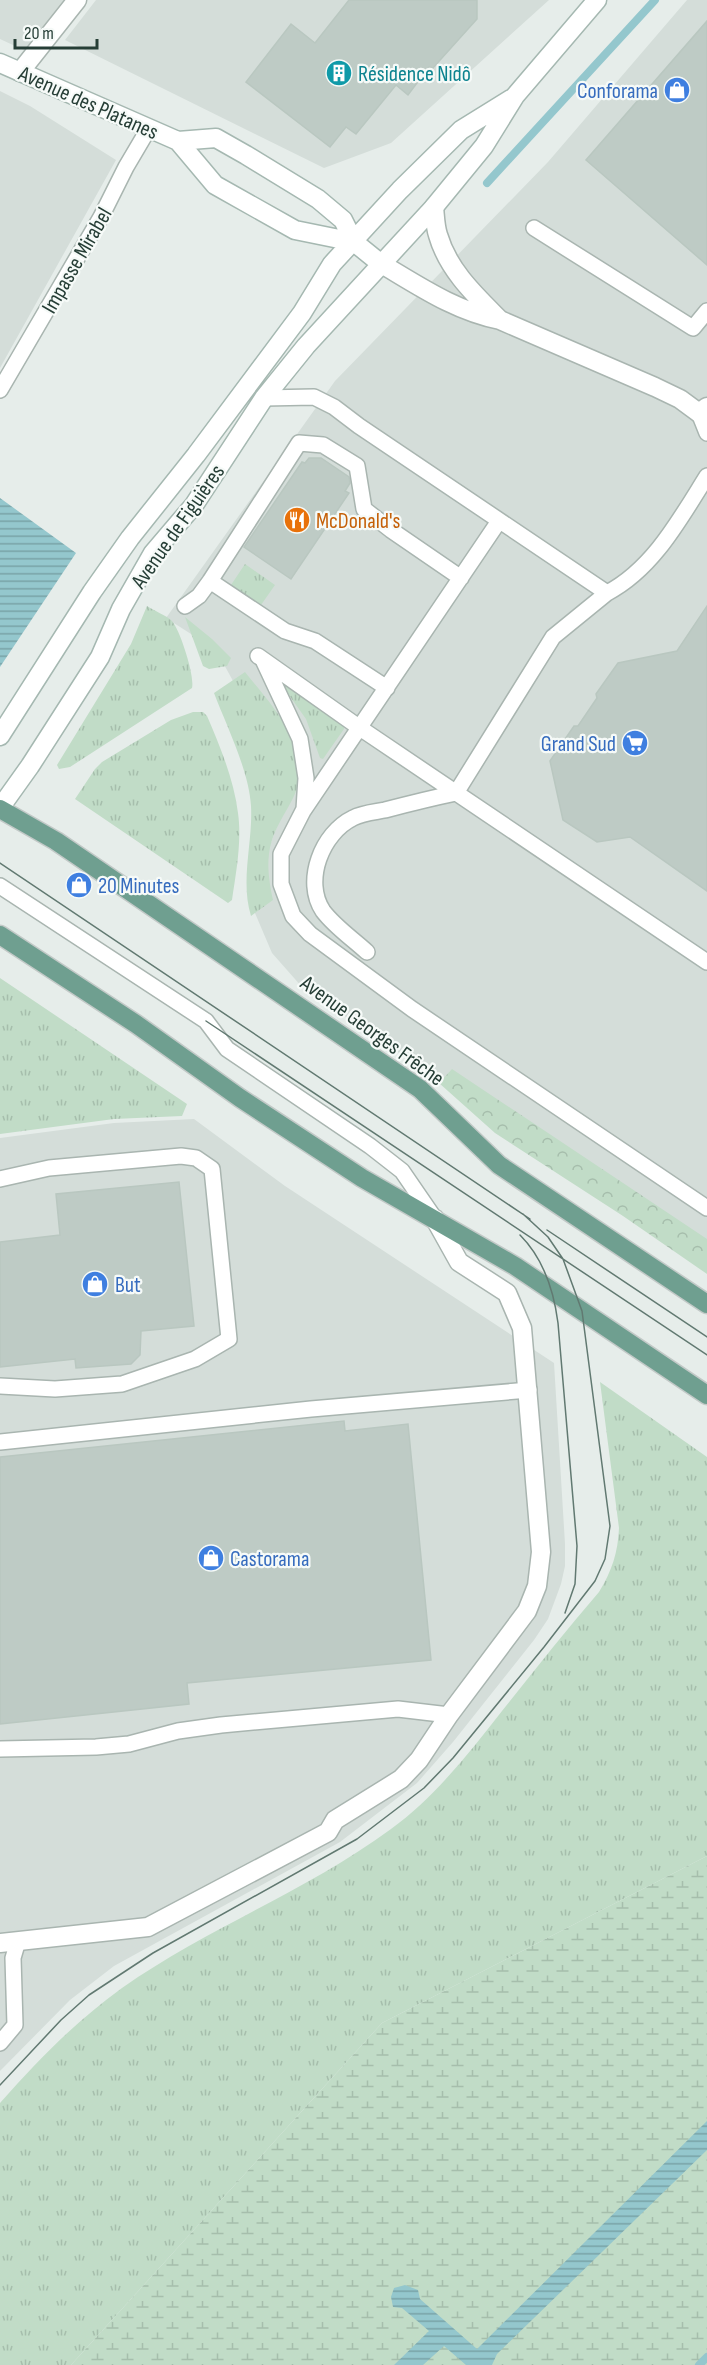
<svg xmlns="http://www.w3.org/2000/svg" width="707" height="2365" font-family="'Sofia Sans Condensed',sans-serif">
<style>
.built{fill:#d4ddd9}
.grass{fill:url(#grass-tufts)}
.forest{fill:url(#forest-crowns)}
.wetland{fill:url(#wetland-marsh)}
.water{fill:url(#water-rules)}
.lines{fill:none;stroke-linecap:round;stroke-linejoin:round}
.stream{stroke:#94c7cd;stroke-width:8}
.building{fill:#becbc5;stroke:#b9c7c0;stroke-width:1.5}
.lane-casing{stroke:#a9b5b0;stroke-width:18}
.street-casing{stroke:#a9b5b0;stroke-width:21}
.secondary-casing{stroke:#a5b8b1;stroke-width:21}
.primary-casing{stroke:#c2c9c7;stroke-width:21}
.lane{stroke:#fff;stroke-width:15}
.street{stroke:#fff;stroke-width:18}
.secondary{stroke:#fff;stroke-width:18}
.primary{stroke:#6f9f90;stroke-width:18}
.tram{stroke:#617971;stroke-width:1.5}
.labels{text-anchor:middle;stroke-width:4.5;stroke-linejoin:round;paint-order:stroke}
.culture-label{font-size:22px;fill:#0d838f;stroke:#f6faf8;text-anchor:start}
.shop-label{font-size:22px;fill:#366cbe;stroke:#f6faf8;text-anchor:start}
.street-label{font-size:22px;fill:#263e36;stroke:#f6faf8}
.food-label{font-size:22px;fill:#c56008;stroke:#f6faf8;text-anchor:start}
</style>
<defs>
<pattern id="grass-tufts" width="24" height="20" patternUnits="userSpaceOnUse" patternTransform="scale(1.5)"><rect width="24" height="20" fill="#c1dcc7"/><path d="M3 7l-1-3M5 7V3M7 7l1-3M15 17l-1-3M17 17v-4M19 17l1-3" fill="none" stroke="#a6beac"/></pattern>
<pattern id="forest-crowns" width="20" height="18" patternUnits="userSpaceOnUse" patternTransform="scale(1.5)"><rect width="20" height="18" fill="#c1dcc7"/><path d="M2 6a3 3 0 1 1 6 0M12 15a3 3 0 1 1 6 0" fill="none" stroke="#a6beac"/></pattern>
<pattern id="wetland-marsh" width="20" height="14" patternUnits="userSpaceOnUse" patternTransform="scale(1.5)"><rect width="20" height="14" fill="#c1dcc7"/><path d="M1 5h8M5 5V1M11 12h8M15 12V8" fill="none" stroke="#a6beac"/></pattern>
<pattern id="water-rules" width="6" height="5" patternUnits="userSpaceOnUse" patternTransform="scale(1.5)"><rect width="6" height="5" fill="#94c7cd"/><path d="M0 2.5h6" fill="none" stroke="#79a3a7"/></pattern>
</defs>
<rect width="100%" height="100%" fill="#e6edea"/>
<!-- built -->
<path class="built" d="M0 0H65L26 51 0 39Z
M96 0H549L391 143 324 168 65 40Z
M687 0H707V1262L302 987 272 953 249 899 292 788 216 650 166 618 335 381 548 162Z
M0 91 30 106 116 160 0 368Z
M194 1119 285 1186 554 1363 565 1544V1566L561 1584 548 1619 534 1640 453 1742 417 1783 340 1842 114 1966 70 2000 0 2071V1138L114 1123Z"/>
<!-- grass -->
<path class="grass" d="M245 564 275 585 261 605 231 585Z
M147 606C154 611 166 615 172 621 180 630 195 676 192 688L70 767 59 769 57 765 131 644Z
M185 617 212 639 231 658 227 666 209 669 203 666Z
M245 672C261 692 280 713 291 736 319 792 275 808 269 854 267 869 270 886 273 900L251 916C240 881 253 842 251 806 249 771 227 727 214 693Z
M279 681 344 723V729L323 759 320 758 306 719Z
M193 712H203L207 716C220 746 234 780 238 813 242 841 236 873 232 900L228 903 75 799 95 769 102 762 171 720Z
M0 978 187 1104 182 1116 114 1119 0 1134Z
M600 1382 707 1457V1856L382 2023 71 2365H0V2103C39 2059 74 2023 122 1988 207 1928 307 1891 391 1829 435 1797 469 1753 502 1711 534 1671 566 1630 599 1592 612 1571 618 1552 619 1528Z"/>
<!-- forest -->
<path class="forest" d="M452 1069 707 1239V1274L623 1216 495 1133 439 1083Z"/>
<!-- wetland -->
<path class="wetland" d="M707 1856V2365H71L382 2023Z"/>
<!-- water -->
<path class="water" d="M0 498 76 553 0 667Z
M707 2121V2150L497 2354 492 2365H466L444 2346 423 2365H394L429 2331 402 2308 393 2307 391 2297 394 2288 405 2285 418 2290 420 2299 477 2349Z"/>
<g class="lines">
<!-- stream -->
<path class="stream" d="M487 183 655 0
M699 2365 707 2357"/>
</g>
<!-- building -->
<path class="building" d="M349 0H477V19L433 68 429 67 408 95 396 85 356 134 346 127 330 147 246 82 291 24 315 43Z
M707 21V265L586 160Z
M309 458H321L349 477 350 483 345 491 349 493 291 579 244 547 302 462 305 463Z
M707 606V891L630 837 597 842 563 820 550 761 574 726H578L597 698 596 694 618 663 677 651Z
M179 1182 194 1326 141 1331 140 1355 131 1364 76 1368 75 1359 0 1367V1242L60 1235 56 1194Z
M344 1421 345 1431 408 1424 431 1660 187 1683 189 1704 0 1724V1457Z"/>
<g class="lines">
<defs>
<path id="lane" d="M534 228 693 328 707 311
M0 390 101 217 126 167 149 128
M264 398 314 397 334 407 359 426 607 593C653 569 680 519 707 476
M699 413 707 433
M499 521 303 811 281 854V884L293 916 310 934 412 1009 707 1208
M210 581 285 631 315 641 387 688
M185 606 199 596 210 581 299 443 323 445 357 466 364 509 391 530 461 578
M258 656 360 728 707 962
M264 662 300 739 306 778 304 809
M0 886 206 1021 227 1049 370 1146 402 1171 435 1219
M367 952C353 939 335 927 323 911 303 881 322 833 353 818 362 813 375 812 385 810 408 804 432 798 456 793L553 637 607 593
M0 1179 49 1168 181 1156 196 1158 212 1169 229 1339 195 1359 122 1384 55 1389 0 1386
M0 1442 311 1409 529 1390
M0 1749 96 1747 129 1744 178 1731 221 1725 398 1709 449 1715
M0 2043 15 2025 13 1958 18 1941"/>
<path id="street" d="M20 72 77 0
M434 207C435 216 435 226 438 235 448 270 475 295 500 320
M380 263C419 286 455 311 500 320L655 387 680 399 699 413 707 407
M0 1943 148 1927 328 1832 335 1820 401 1779 419 1760 449 1715 527 1611 537 1586 541 1552 522 1328 507 1293 459 1262 435 1219"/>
<path id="secondary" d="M0 63 178 141 215 185 295 230 354 242
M178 141 216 138 246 155 318 199 343 220 354 242 380 263
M0 736 92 592 130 538 196 455 302 313 332 264 400 190 461 130 511 99
M0 808 30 766 100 657 121 609 153 553 194 505 264 398 306 346 434 207 484 146 515 96 597 0"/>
<path id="primary" d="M0 809 56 841 420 1089 499 1165 707 1304
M0 935 136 1024 240 1098 362 1178 515 1266 707 1395"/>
</defs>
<!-- lane casing -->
<use href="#lane" class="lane-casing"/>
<!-- street casing -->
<use href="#street" class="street-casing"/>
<!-- secondary casing -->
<use href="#secondary" class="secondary-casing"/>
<!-- primary casing -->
<use href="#primary" class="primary-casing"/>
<!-- lane -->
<use href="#lane" class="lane"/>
<!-- street -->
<use href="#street" class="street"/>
<!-- secondary -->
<use href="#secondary" class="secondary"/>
<!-- primary -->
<use href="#primary" class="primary"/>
<!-- tram -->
<path class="tram" d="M0 863 530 1219
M206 1021 707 1355
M547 1230 707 1337
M520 1235C543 1258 554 1292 558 1323L577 1546 575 1584 565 1613
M0 2085 61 2020 89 1995 153 1953 357 1839 424 1788 453 1758 544 1647 595 1581 605 1559 610 1526 582 1311 563 1259 548 1237 523 1214"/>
</g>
<!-- icons -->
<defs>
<symbol id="building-disc" viewBox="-11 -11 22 22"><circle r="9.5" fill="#0f9aa8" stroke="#f6faf8"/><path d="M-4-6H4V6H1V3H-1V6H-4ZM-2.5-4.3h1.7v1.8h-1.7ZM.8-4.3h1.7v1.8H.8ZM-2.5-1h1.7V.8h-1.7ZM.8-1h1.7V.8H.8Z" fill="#fff"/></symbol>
<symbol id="shop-disc" viewBox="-11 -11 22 22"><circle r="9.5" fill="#3f7fe0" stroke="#f6faf8"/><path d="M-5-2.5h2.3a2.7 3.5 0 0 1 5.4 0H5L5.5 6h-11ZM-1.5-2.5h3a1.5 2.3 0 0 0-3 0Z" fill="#fff"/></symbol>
<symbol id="restaurant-disc" viewBox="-11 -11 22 22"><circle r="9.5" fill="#e8710a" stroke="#f6faf8"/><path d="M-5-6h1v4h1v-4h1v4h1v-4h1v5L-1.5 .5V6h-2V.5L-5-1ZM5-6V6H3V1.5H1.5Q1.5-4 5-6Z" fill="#fff"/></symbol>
<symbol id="supermarket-disc" viewBox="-11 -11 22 22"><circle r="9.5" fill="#3f7fe0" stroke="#f6faf8"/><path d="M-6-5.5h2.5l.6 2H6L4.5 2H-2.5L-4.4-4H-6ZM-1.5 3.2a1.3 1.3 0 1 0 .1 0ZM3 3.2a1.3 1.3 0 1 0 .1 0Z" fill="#fff"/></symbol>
</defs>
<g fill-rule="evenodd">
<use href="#building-disc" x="324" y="58" width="30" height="30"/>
<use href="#shop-disc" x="662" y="75" width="30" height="30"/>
<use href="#restaurant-disc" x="282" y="505" width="30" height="30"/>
<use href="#supermarket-disc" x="620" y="728" width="30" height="30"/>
<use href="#shop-disc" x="64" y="870" width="30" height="30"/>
<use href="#shop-disc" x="80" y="1269" width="30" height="30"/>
<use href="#shop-disc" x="196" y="1543" width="30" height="30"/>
</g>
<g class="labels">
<!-- culture labels -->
<g class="culture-label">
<text x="358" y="81">Résidence Nidô</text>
</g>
<!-- shop labels -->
<g class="shop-label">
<text x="658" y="98" text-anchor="end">Conforama</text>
<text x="616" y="751" text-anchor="end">Grand Sud</text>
<text x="98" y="893">20 Minutes</text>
<text x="115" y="1292">But</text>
<text x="230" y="1566">Castorama</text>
</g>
<!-- street labels -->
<g class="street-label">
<text transform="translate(89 102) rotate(24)" y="8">Avenue des Platanes</text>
<text transform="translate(76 260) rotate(-60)" y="8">Impasse Mirabel</text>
<text transform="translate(177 526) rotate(-55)" y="8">Avenue de Figuières</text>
<text transform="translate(373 1030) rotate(36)" y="8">Avenue Georges Frêche</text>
</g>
<!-- food labels -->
<g class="food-label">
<text x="316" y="528">McDonald's</text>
</g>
</g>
<!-- scale -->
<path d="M15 39v9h82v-9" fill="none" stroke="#263e36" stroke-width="3"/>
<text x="24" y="39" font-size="18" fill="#263e36" stroke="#f6faf8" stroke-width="4.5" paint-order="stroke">20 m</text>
</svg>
